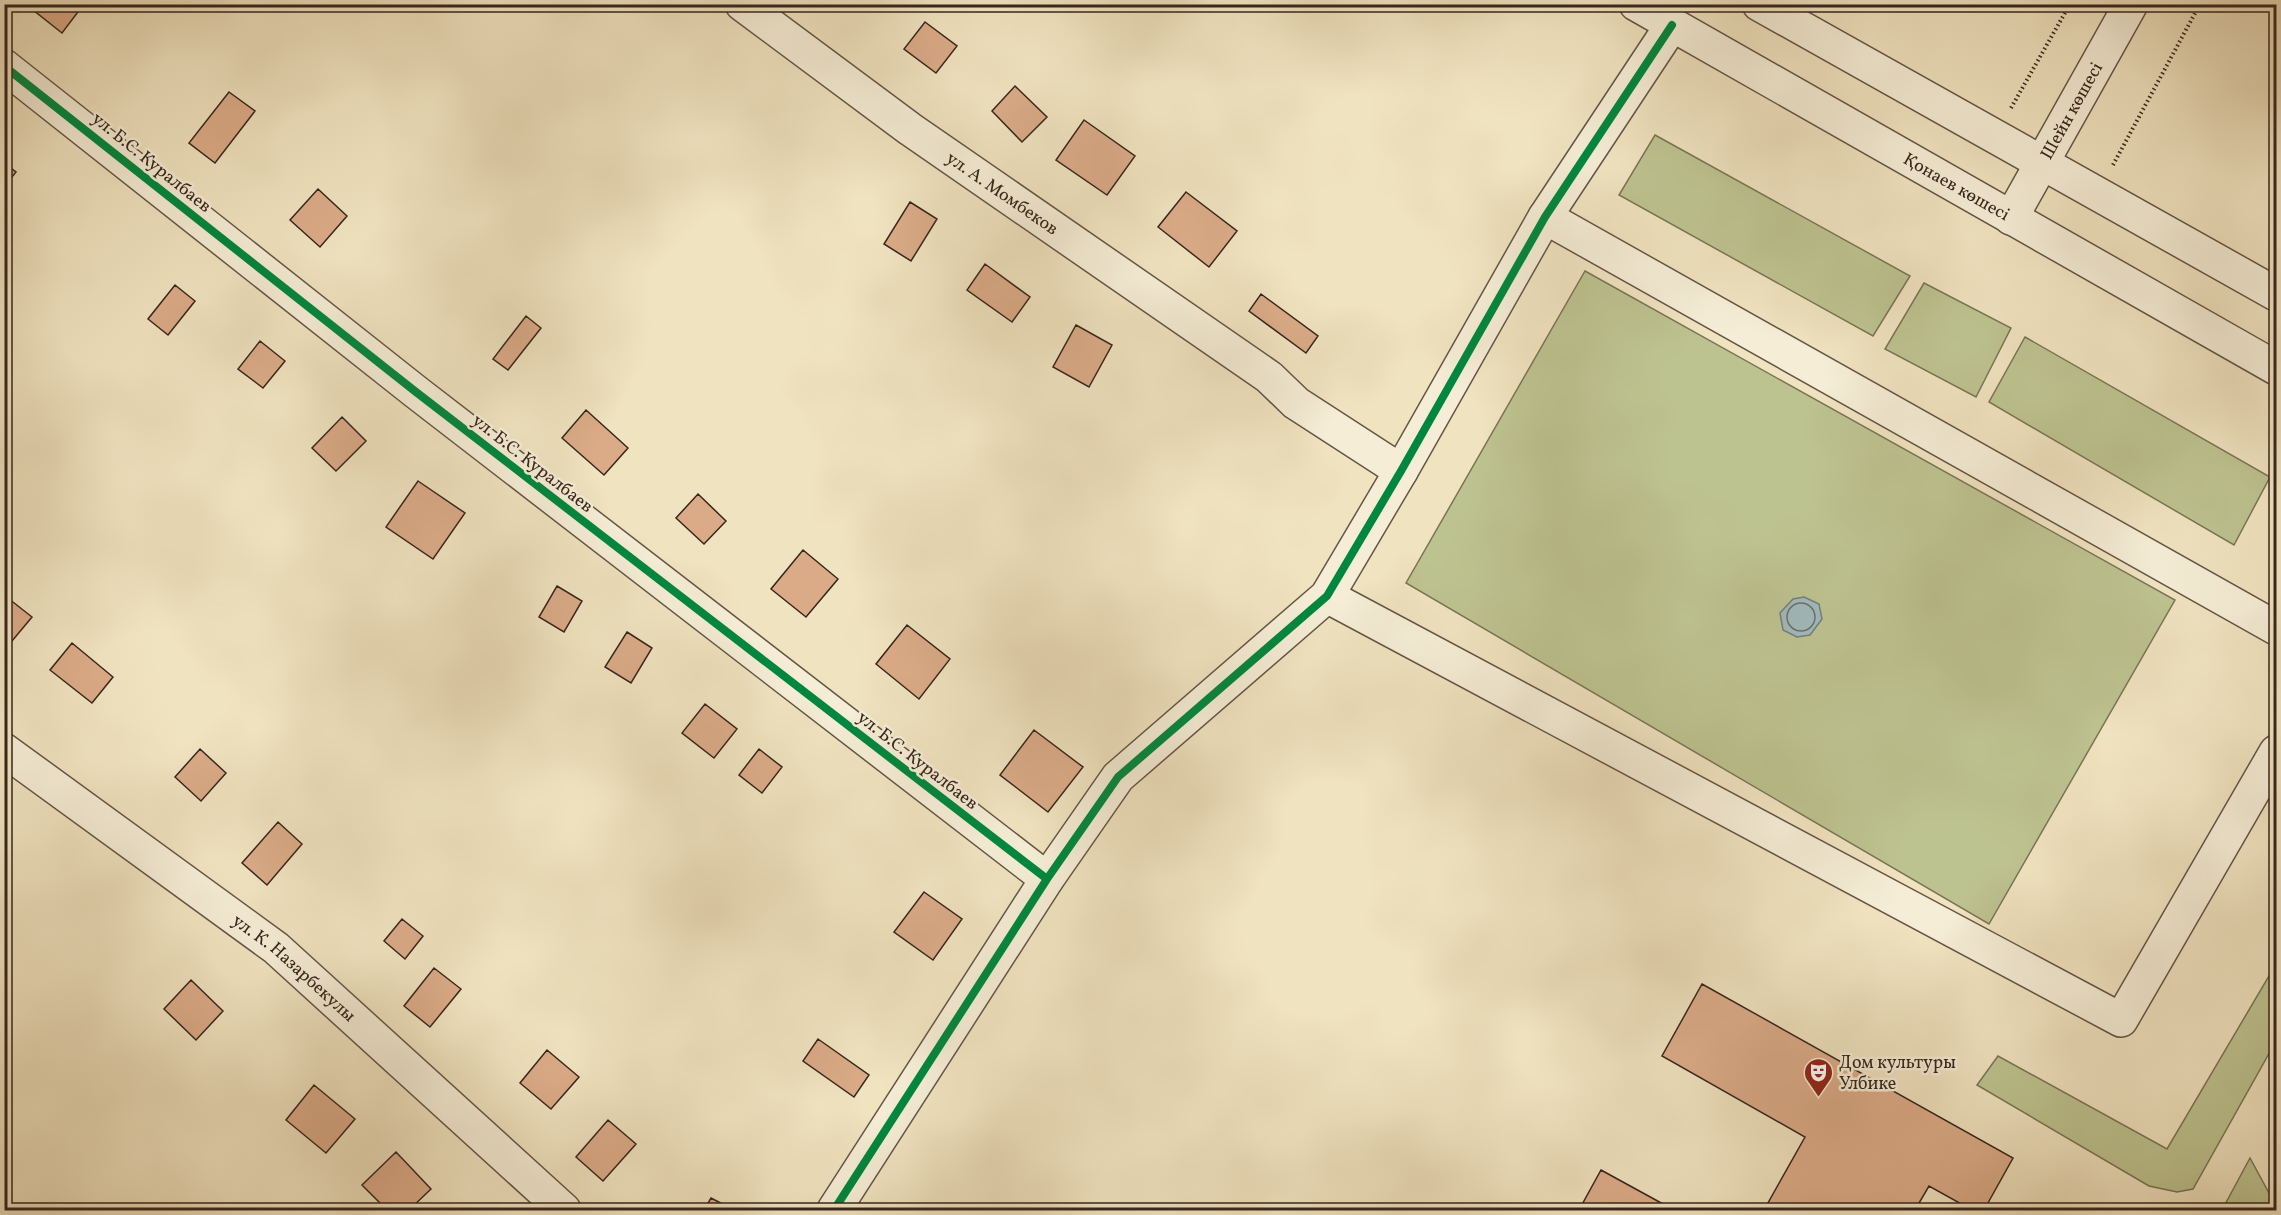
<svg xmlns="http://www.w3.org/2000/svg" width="2281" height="1215" font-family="Vollkorn,serif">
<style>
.green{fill:#bdc390;stroke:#7a7456;stroke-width:1.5}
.water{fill:#a0bbbe;stroke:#767f7d;stroke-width:1.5}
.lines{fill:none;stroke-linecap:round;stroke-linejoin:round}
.shore{stroke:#6c706d;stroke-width:1.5}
.building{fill:#dbab88;stroke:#37261c;stroke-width:1.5}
.minor-casing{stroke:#655545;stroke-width:36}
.path{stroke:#37261c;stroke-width:4;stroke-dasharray:1.5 3;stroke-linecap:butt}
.minor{stroke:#f5edd6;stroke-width:33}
.cycleway-casing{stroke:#f5edd6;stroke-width:11}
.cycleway{stroke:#00873e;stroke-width:8}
.labels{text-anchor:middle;stroke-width:5;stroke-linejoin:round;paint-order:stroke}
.street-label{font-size:18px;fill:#37261c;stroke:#f5edd6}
.poi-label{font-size:18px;fill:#37261c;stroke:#f5edd6;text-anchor:start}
</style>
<rect width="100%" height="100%" fill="#f0e3c0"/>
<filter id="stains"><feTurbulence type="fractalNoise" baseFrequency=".00333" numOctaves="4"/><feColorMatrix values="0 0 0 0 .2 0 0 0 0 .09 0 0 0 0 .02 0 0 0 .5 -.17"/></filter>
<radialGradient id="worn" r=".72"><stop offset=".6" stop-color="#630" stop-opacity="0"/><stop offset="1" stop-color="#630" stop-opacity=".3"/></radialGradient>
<!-- green -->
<path class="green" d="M1655 135 1910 276 1873 336 1619 195Z
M1585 271 2175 600 1989 924 1406 583Z
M1924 283 2011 328 1976 397 1885 349Z
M2025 337 2270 477 2234 545 1989 402Z
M2276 964V1041L2193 1189 2177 1192 2149 1186 1977 1085 1998 1056 2167 1149Z
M2250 1158 2276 1206V1210H2222Z"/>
<!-- water -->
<path class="water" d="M1804 597 1819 604 1822 619 1810 635 1797 637 1783 630 1780 613 1793 599Z"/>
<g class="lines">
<!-- shore -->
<path class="shore" d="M1787 617a14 14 0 1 1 28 0a14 14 0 1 1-28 0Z"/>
</g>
<!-- building -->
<path class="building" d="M29 4H84L62 33 28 6Z
M925 22 957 46 936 73 904 49Z
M1015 86 1047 117 1022 142 992 111Z
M229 92 255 111 215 163 189 143Z
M1084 120 1135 156 1107 195 1056 160Z
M4 163 16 172 4 187Z
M318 189 347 216 320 247 290 220Z
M1186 192 1237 231 1209 267 1158 227Z
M910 202 937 219 911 261 884 244Z
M985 264 1030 297 1012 322 967 290Z
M175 285 195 301 168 335 148 319Z
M1261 294 1318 336 1306 353 1249 311Z
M526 316 541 328 508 370 493 359Z
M1076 325 1112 345 1089 387 1053 367Z
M260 341 285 361 263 388 238 369Z
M586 410 628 448 604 475 562 438Z
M342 417 366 441 336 471 312 448Z
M418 481 465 513 433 559 386 527Z
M698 494 726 521 704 544 676 518Z
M803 550 838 579 806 617 771 589Z
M557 586 582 601 564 632 539 617Z
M4 595 32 617 12 641 4 635Z
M907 625 950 659 919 699 876 664Z
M627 632 652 648 631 683 605 667Z
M72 643 113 677 92 703 50 670Z
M705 704 737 729 714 758 682 733Z
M1034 730 1083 767 1048 812 1000 775Z
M200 749 226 773 201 801 175 777Z
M759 749 782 767 762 793 739 775Z
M278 822 302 844 267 885 242 863Z
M924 892 962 919 933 960 894 932Z
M402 919 423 936 405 959 384 941Z
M434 968 461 989 430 1027 404 1006Z
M191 980 223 1011 196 1040 164 1009Z
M1702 984 2013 1158 1984 1210H1972L1929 1186 1915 1210H1764L1805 1137 1662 1056Z
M818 1039 869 1075 854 1097 803 1061Z
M547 1050 579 1077 551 1109 520 1083Z
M314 1085 355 1119 326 1153 286 1120Z
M608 1120 636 1144 603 1181 576 1157Z
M396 1152 431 1189 409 1210H387L362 1185Z
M1601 1170 1674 1210H1579Z
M711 1198 734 1210H704Z"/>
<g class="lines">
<defs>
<g id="minor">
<path id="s1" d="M742 4 910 129 1269 377 1296 403 1401 471"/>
<path id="s2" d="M1636 4 2276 368"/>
<path d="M1759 4 2276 294"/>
<path d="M4 66 416 392 1047 879"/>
<path d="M1545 217 2276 628"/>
<path id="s3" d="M2011 218 2131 4"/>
<path d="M1327 596 2121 1020 2276 752"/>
<path id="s4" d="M4 750 276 948 564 1210"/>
<path d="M834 1210 1047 879 1118 777 1327 596 1401 471 1545 217 1672 25"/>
</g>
</defs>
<!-- minor casing -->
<use href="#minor" class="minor-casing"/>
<!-- path -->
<path class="path" d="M2011 108 2070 4
M2113 165 2200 4"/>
<!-- minor -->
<use href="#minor" class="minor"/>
<defs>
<path id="cycleway" d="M4 66 416 392 1047 879
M834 1210 1047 879 1118 777 1327 596 1401 471 1545 217 1672 25"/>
</defs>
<!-- cycleway casing -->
<use href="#cycleway" class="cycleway-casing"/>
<!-- cycleway -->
<use href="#cycleway" class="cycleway"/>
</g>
<!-- icons -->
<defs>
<symbol id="theatre-pin" viewBox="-11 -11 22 30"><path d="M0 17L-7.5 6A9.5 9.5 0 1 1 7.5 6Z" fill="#8f2418" stroke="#f5edd6"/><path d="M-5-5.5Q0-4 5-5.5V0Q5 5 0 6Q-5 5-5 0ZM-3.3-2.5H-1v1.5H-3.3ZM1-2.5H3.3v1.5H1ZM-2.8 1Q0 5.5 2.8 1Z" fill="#fff"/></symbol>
</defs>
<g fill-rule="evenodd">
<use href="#theatre-pin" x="1802" y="1056" width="33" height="45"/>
</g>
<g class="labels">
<!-- street labels -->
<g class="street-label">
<text dy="6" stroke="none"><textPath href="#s3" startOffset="123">Шейн көшесі</textPath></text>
<text transform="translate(152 162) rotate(39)" y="6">ул. Б.С. Куралбаев</text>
<text dy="6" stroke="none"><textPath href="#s2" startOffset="369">Қонаев көшесі</textPath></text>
<text dy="6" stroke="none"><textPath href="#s1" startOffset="322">ул. А. Момбеков</textPath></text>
<text transform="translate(533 463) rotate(38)" y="6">ул. Б.С. Куралбаев</text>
<text transform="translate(918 760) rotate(38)" y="6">ул. Б.С. Куралбаев</text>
<text dy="6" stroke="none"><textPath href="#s4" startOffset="363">ул. К. Назарбекулы</textPath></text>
</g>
<!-- poi labels -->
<g class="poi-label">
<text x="1839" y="1068">Дом культуры<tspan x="1839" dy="21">Улбике</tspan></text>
</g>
</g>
<!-- margin -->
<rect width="2281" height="1215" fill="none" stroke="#f0e3c0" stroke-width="24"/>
<rect x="6" y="6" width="2269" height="1203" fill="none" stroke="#37261c" stroke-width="3"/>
<rect x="12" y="12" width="2257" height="1191" fill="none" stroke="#37261c" stroke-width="1.5"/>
<rect width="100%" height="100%" filter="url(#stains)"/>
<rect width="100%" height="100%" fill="url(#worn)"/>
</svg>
